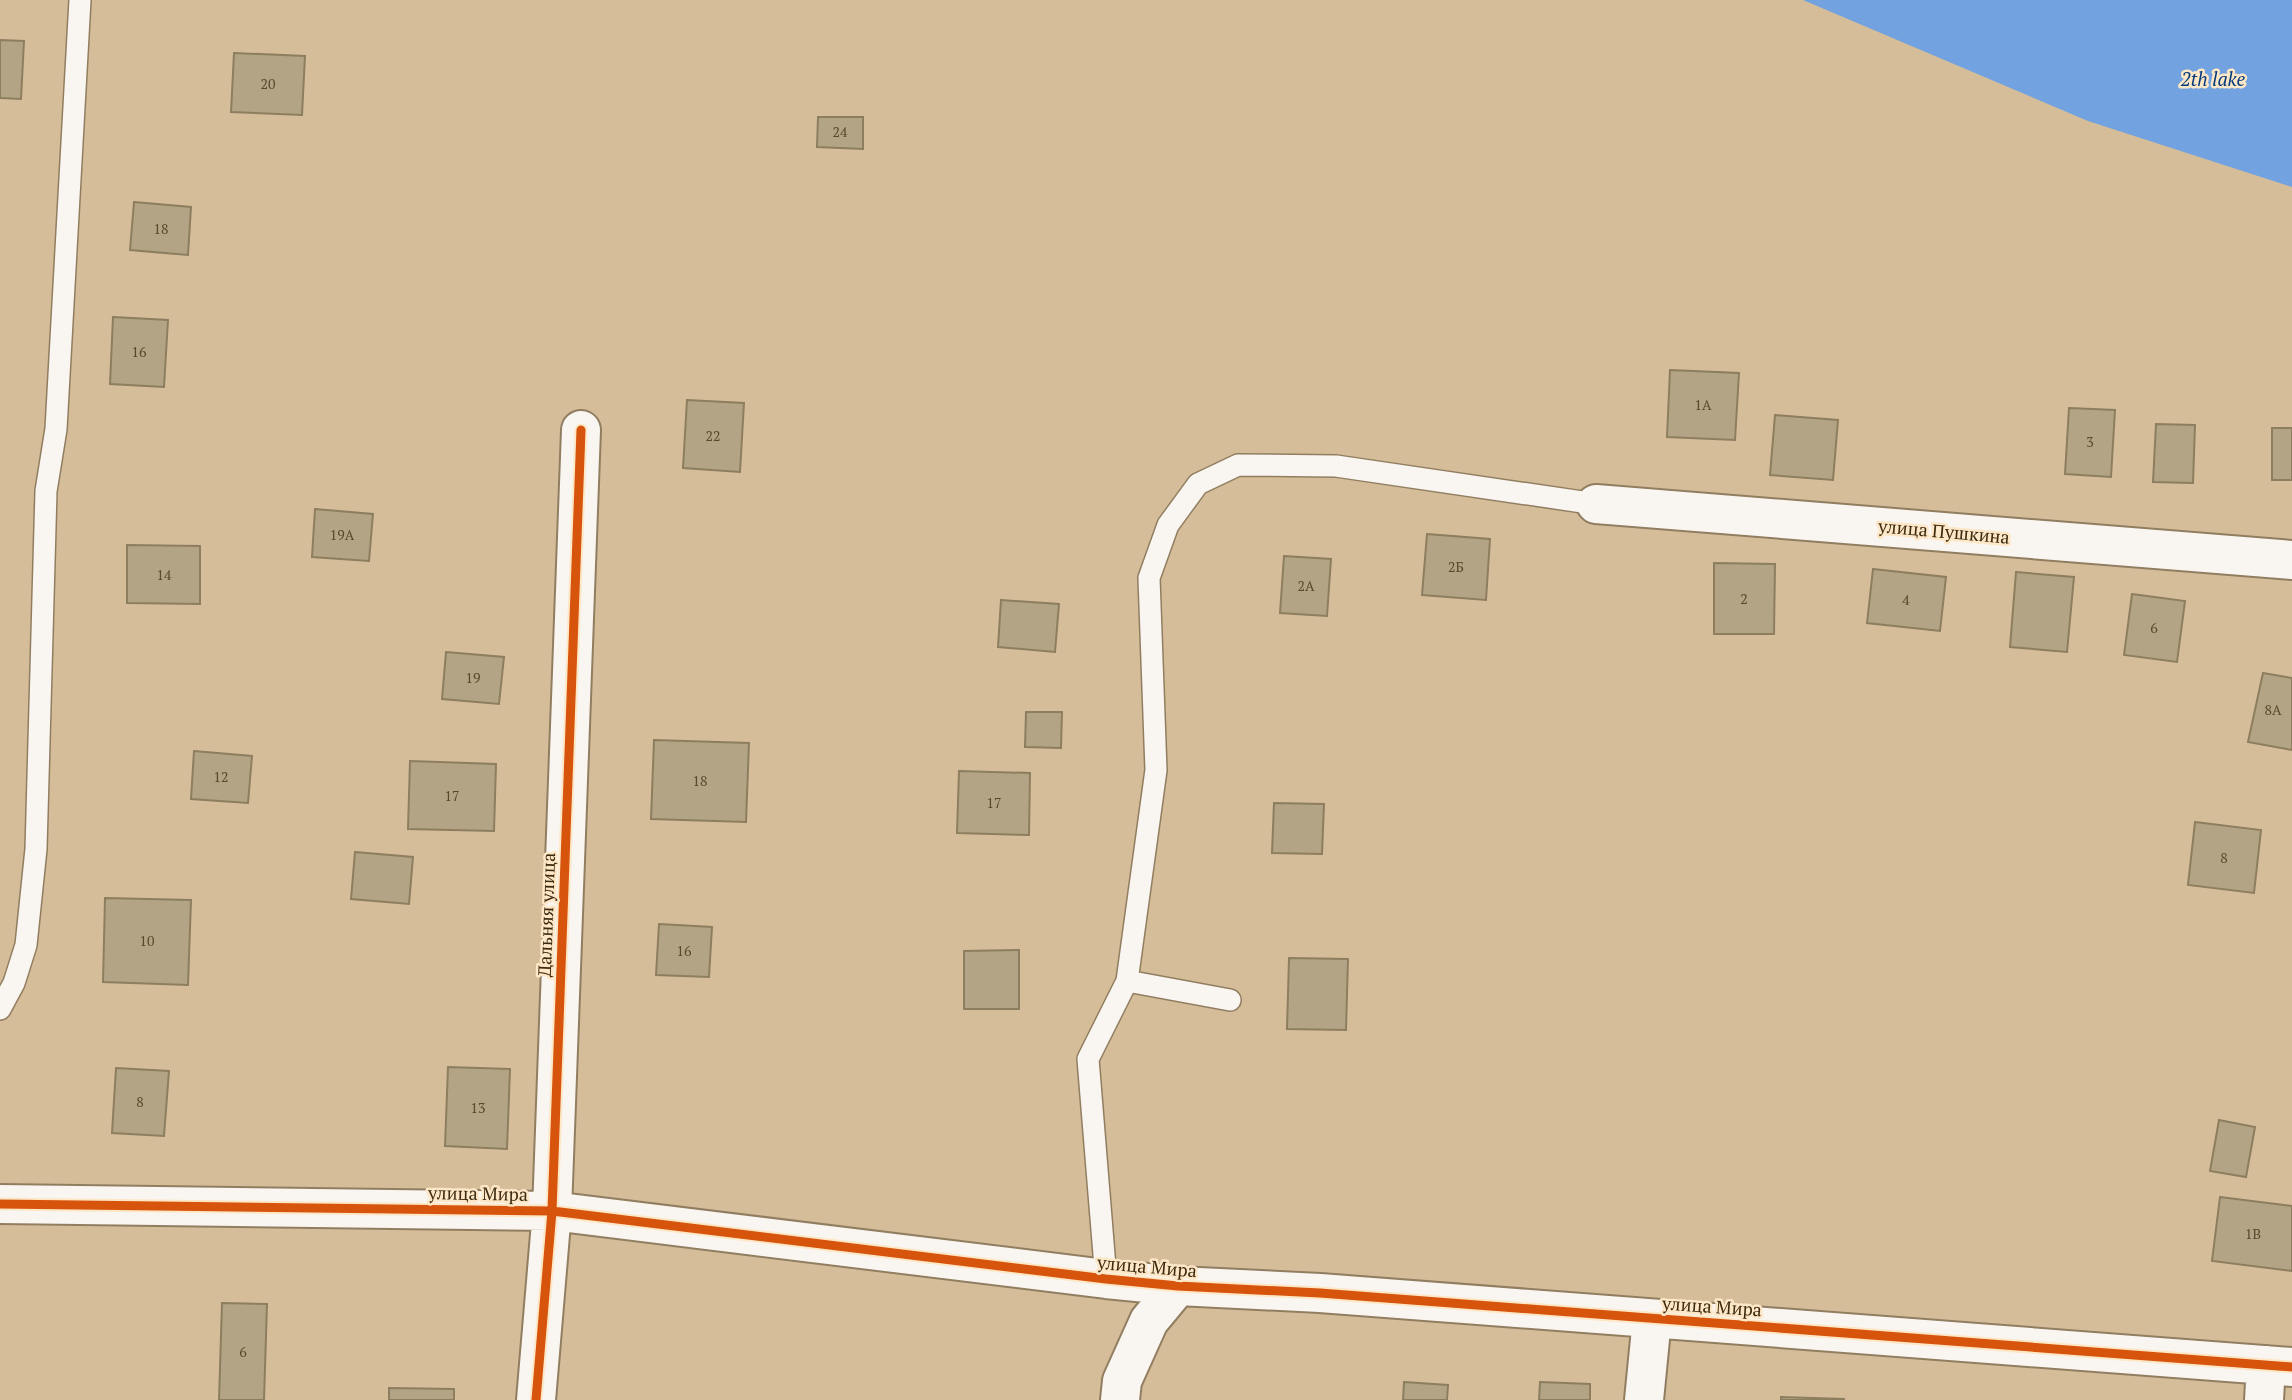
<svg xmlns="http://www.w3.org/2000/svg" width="2292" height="1400" font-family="'PT Serif',serif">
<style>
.water{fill:#72a2df}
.building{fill:#b3a486;stroke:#8d7e5f;stroke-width:2}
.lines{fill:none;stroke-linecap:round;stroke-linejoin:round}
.service-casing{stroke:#917e61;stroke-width:24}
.minor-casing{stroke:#917e61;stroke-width:42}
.service{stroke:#f9f5f0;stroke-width:21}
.minor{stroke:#f9f5f0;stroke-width:38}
.cycleway-casing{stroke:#fee7c7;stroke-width:13}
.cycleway{stroke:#d7540c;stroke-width:9}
.labels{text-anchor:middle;stroke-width:5;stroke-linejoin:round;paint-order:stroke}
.number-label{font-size:14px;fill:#59482d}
.street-label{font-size:18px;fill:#3b2a0f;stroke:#fee7c7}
.water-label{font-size:19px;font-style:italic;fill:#043c7b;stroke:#fee7c7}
</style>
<rect width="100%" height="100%" fill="#d6bd9a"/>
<!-- water -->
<path class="water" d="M1803 0H2292V187L2088 121Z"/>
<!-- building -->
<path class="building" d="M0 40 24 41 21 99 0 98Z
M234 53 305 56 302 115 231 112Z
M818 117H863V149L817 147Z
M134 202 191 207 188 255 130 250Z
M113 317 168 320 164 387 110 384Z
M1670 370 1739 373 1735 440 1667 437Z
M687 400 744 403 740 472 683 468Z
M2069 408 2115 410 2111 477 2065 474Z
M1775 415 1838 420 1833 480 1770 475Z
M2156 424 2195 425 2193 483 2153 482Z
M2272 428H2292V480H2272Z
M315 509 373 514 369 561 312 557Z
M1427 534 1490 539 1486 600 1422 595Z
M127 545 200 546V604L127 603Z
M1284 556 1331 559 1327 616 1280 613Z
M1714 563 1775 564 1774 634H1714Z
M1873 569 1946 577 1940 631 1867 623Z
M2016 572 2074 577 2067 652 2010 647Z
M2132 594 2185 601 2177 662 2124 655Z
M1001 600 1059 604 1055 652 998 647Z
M446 652 504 657 499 704 442 699Z
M2263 673 2292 678V750L2248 742Z
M1026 712H1062L1061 748 1025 747Z
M654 740 749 743 746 822 651 819Z
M194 751 252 756 248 803 191 799Z
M410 761 496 764 494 831 408 829Z
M959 771 1030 773 1029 835 957 833Z
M1274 803 1324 804 1322 854 1272 853Z
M2195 822 2261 830 2254 893 2188 885Z
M355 852 413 857 409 904 351 899Z
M105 898 191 900 188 985 103 982Z
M659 924 712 927 709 977 656 975Z
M1019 950V1009H964V951Z
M1289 958 1348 959 1346 1030 1287 1029Z
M448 1067 510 1069 507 1149 445 1146Z
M116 1068 169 1071 164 1136 112 1133Z
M2219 1120 2255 1127 2246 1177 2210 1171Z
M2220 1197 2292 1206V1271L2212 1261Z
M222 1303 267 1304 264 1400H219Z
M1404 1382 1448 1385 1447 1400H1403Z
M1540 1382 1590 1384V1400H1539Z
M389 1388 454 1389V1400H389Z
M1781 1397 1845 1399 1781 1400Z"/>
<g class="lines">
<defs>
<path id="service" d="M1127 981 1156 770 1149 578 1168 525 1198 484 1238 465 1336 466 1596 504
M0 1009 14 983 26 945 36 849 46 491 56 429 80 0
M1106 1279 1088 1059 1127 981 1230 1000"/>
<path id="minor" d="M1596 504 2292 560
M0 1204 552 1211 1106 1279 1178 1286 1320 1293 2292 1367
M536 1400 552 1211 581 430
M1120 1400 1122 1381 1149 1321 1178 1286
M1644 1400 1652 1319
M2264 1400 2266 1365"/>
</defs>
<!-- service casing -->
<use href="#service" class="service-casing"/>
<!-- minor casing -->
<use href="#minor" class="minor-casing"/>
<!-- service -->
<use href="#service" class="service"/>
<!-- minor -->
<use href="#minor" class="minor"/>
<defs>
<path id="cycleway" d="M0 1204 552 1211 1106 1279 1178 1286 1320 1293 2292 1367
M536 1400 552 1211 581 430"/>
</defs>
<!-- cycleway casing -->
<use href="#cycleway" class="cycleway-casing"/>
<!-- cycleway -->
<use href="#cycleway" class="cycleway"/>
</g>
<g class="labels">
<!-- number labels -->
<g class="number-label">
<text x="268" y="89">20</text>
<text x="840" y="137">24</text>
<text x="161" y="234">18</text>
<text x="139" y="357">16</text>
<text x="1703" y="410">1А</text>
<text x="713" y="441">22</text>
<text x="2090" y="447">3</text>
<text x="342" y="540">19А</text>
<text x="1456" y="572">2Б</text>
<text x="164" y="580">14</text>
<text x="1306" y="591">2А</text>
<text x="1744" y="604">2</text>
<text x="1906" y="605">4</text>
<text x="2154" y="633">6</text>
<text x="473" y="683">19</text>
<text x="2273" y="715">8А</text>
<text x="221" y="782">12</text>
<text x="700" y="786">18</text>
<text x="452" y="801">17</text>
<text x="994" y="808">17</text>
<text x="2224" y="863">8</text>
<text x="147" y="946">10</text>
<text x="684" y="956">16</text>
<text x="140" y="1107">8</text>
<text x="478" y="1113">13</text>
<text x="2253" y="1239">1В</text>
<text x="243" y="1357">6</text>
</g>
<!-- street labels -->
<g class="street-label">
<text transform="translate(1944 532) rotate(5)" y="6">улица Пушкина</text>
<text transform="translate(547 915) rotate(-88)" y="6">Дальняя улица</text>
<text transform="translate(478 1194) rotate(1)" y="6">улица Мира</text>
<text transform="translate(1147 1267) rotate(5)" y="6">улица Мира</text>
<text transform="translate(1712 1307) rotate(4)" y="6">улица Мира</text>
</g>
<!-- water labels -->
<g class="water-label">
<text x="2213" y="86">2th lake</text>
</g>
</g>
</svg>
